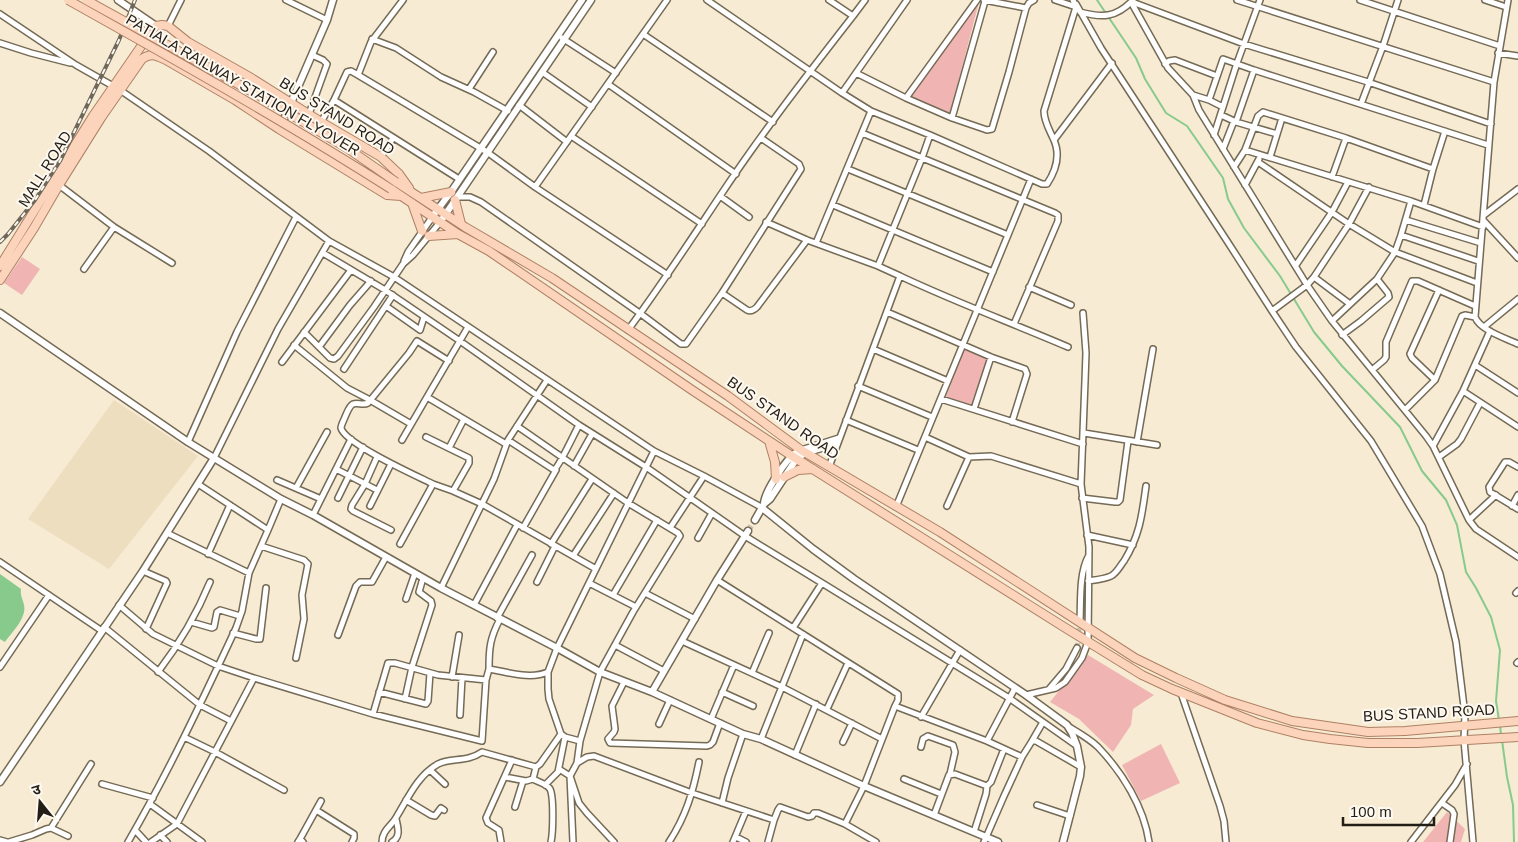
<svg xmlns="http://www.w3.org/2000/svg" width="1518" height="842" font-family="Arial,'Noto Sans Devanagari',sans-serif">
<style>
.built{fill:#eedec0}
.green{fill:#f0b5b3}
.water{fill:#87ca8c}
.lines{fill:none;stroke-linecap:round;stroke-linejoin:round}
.stream{stroke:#87ca8c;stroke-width:2}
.minor-tunnel{stroke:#ccc2ae;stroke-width:5;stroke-dasharray:5 2.5;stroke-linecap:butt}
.tertiary-tunnel{stroke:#ccc2ae;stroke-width:6;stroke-dasharray:6 3;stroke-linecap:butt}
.minor-casing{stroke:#746a55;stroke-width:8}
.tertiary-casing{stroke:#746a55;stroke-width:9}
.primary-casing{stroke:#ae8164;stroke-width:10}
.minor{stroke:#fff;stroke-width:5}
.tertiary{stroke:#fff;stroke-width:6}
.primary{stroke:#fcd4bb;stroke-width:8}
.rail-casing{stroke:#6f675a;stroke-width:4}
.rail{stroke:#fef9f0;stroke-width:2;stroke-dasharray:5.5;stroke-linecap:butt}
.primary-bridge-casing{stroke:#ae8164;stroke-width:10;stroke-linecap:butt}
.primary-bridge{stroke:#fcd4bb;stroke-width:8}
.labels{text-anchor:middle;stroke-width:4;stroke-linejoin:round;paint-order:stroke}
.street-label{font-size:15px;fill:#221d15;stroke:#fef9f0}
</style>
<rect width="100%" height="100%" fill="#f7ebd4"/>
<!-- built -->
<path class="built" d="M114 400 198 456 109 569 28 519Z"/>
<!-- green -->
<path class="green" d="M979 2 950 114 910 97Z
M22 257 40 269 22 295 4 283Z
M964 349 988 358 975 406 946 397Z
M1088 655 1154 695 1133 709 1131 725 1113 752 1079 719 1050 702Z
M1161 744 1180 783 1141 801 1122 765Z
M1447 812 1465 829 1461 842H1423Z"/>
<!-- water -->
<path class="water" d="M0 574 21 589C20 596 23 599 24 605 27 618 12 632 5 642L0 639Z"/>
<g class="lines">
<!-- stream -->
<path class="stream" d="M1097 0 1136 58 1145 79 1166 113 1187 126 1223 178 1228 199 1244 228 1280 276 1314 332 1342 366 1400 427 1422 471 1446 500 1457 525 1466 572 1476 588 1491 617 1500 650 1496 701 1499 720
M1500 725 1501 735
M1502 740 1507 777 1513 805 1514 842"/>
<!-- minor-tunnel -->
<path class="minor-tunnel" d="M1077 648 1080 621"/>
<!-- tertiary-tunnel -->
<path class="tertiary-tunnel" d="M748 531 755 520"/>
<defs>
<path id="minor" d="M286 0 327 20
M667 0 535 187 668 275
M707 0 842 93 907 0
M829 0 853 16 865 0
M984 0 1026 8
M1055 0 1076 7
M1237 0 1494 82
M1360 0 1500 46
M1485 0 1506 7
M1508 0 1494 82 1475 317C1480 330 1505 338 1518 344
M1131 2 1168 68 1193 95 1199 110 1307 285 1332 321 1426 436 1433 446 1469 520 1476 529 1518 557
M1132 2 1244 44 1368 82 1491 124
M1076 4 1101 48 1229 244 1272 311 1296 347 1371 441 1422 526 1440 574 1456 642 1465 715 1464 740 1473 842
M1080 12C1102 18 1116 18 1133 0
M0 14 76 65 113 86
M168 26 181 0
M643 34 773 122
M562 38 616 73
M372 39 396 48 441 77 474 92 508 111
M0 43 31 53 70 63
M1498 53 1518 56
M1165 64 1169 61 1175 60 1217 76
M542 72 592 107
M856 73 906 98 977 0
M358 75 487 152 535 187
M608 84 736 174
M469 89 493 52
M120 90 209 151 329 241
M842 93 871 111 930 135 1042 184H1047C1057 169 1061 154 1053 138 1049 129 1044 121 1044 111L1076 7 1073 0
M1193 95 1209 100 1223 107
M906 98 952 118 987 130 992 129 1009 72 1026 8 1029 3 1034 0
M334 100 459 179
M1209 100 1223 59 1254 70
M1361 104 1383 46 1398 0
M519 105 567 142
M309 114 327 64 323 60 312 55
M1221 115 1234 121
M952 118 985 1
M321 122 334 100 347 72 351 71 358 75 371 42 403 0
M1236 122 1277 134
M862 133 1055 213 1058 215V221L1014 324
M1214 135 1237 63 1260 0
M571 136 702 224
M1054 140 1112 63
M1223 149 1234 121 1236 122 1254 70 1488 145
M1245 150 1411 201 1483 227
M381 157 393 138
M1270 157 1282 118
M1258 162 1349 224 1395 252 1377 279 1332 321
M1234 167 1245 150 1258 116 1263 112 1346 138 1433 169
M848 169 1008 235
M1332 177 1346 138
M59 185 114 227 172 263
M1245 185 1259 159
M720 196 749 217
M457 197H470L481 202 641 314 681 344H686L722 293 801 169 799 164 761 138
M833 205 993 272
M1424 205 1433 169 1445 131
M1484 215 1518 189
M1406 220 1481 243
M1483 220 1518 258
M766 222 807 240 878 266
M1401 235 1411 201
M816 243 871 111
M323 253 385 290 460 341 579 425 646 467 745 536 822 583 793 628
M404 261 408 252 433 216
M1296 265 1332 212 1348 182
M84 269 114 227
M900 276C955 302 1012 323 1068 347
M1314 277 1350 304
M1477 283 1395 252 1401 235 1478 261
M1029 287 1071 305
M722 293 747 310C751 312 754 310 757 307L807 240
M386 306 420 330 424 317
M1272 311 1307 285 1314 277 1349 224 1369 187
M887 312 991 357 1025 369 1027 374 1012 422
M1484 327 1518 299
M628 330C660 287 690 241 720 196 761 134 807 75 853 16
M304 332 330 358 334 359 338 356 374 307 403 264 413 255 441 221
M1342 335 1361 321 1389 297 1388 293 1377 279
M294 345 347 388 370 400 411 424
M319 347 350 305 371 281
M873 349 948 381
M282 362 351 270
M1475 365 1518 393
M344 369 393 295
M1372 370 1384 360 1386 357V342L1412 281H1418L1475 306
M1435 380 1412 358 1410 354 1439 290
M858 386 932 417
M1463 391 1518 427
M427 397 468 327
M941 399 1083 444
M974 409 991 357
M1405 410 1435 380 1462 316 1465 315 1475 317
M846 420 918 450
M517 426 628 503 678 533 680 536 633 612 600 672 580 741 577 763 570 776 573 842
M1084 433 1157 445
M426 437 469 458V463L453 491
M925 437 969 457 991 456 1081 484
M402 440 427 397 506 444
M508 440 554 470C559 467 574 434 579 425
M188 442 237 332 296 217
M1137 442 1153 349
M1433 446 1463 391 1490 331
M449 448 464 419
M801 450 839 438
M806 453 837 444
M377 457 365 484 352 505 351 509 353 511 391 530
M1439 457 1457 444 1461 439 1480 403
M214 458 278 329 329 241 394 277 654 451 704 476 761 507
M574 466 592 434
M829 467 900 276 878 266 922 158 930 135
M1518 467 1509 462H1505L1489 487 1490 492 1518 509
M336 469 377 490
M277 480 321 499
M198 484 268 530
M433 484C417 476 345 444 341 428 341 425 344 420 345 417 347 413 349 406 353 404 358 402 363 406 368 403L409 353 417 341 449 361
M296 488 327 432
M338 498 363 447
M1082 498 1115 502H1118L1120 500 1128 441
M370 506 391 464
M947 506 969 457
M1512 506 1518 495
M896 507 1031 179
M313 515 351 439
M1469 520 1496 495
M523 528 556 470
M670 528 704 476
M167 533 249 573
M1087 535 1133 545
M698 538 712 513
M400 544 433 484 453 491 482 504 596 569
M551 544 592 479
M261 546 304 560 308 564 302 595 304 619 296 658
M208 554 230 505
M573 556 614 493
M0 562 102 631
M143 571 166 581 167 583 146 629
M717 580 898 694V700L895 706
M1088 581C1095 580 1105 579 1111 576 1117 573 1120 566 1124 561 1140 535 1142 515 1146 486
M537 582 555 546
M589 583 636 607
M822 583 1009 698 1077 746
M441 588 494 479 508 440 547 380
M645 593 695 619
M1516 593 1518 591
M613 595 657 520
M406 599 415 573
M119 605 153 634 218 666 254 678 373 714 482 741 486 680 489 669C508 672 530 680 548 672L557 648 654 451
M474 605 517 525
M497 618 532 555
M1080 620C1081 601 1079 574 1088 557
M191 622 212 628 214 627 217 612 220 610 240 616
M104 627 200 705 231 721
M233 633 256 639H260L266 588
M338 635 356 586 360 582H372L386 557
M682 641 782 687 882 739
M615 645 664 671
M1517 663 1518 662
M0 667 49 595
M489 669C489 648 490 638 500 619
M158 672C180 643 196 616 210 582
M548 672V689L549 699 561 734
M752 673 769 633
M452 677 459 635
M624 682 612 706 615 729 614 732 608 739 610 743 707 746 710 745 713 742 720 723
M1049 689 1066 669 1077 648
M379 692 426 704 428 701 430 673
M722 692 753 706
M1181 693 1220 806 1224 821 1226 842
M1026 695 1056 688 1065 682 1082 658 1088 642 1089 547 1081 484 1085 381 1086 353 1083 313
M405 699 412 667 432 605 431 601 419 592 423 578
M827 709 848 663
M373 714 388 663H395L438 675 486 680
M460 715 462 678
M921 717 960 650
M711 719 734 665
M659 724 670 700
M1069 727C1079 733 1090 739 1098 747 1122 772 1144 807 1149 842
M184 737 215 752 284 790
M761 739 803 634
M987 741 1015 688
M1032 741 1043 722
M843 742 852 723
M921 747 923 739 928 736 953 745 955 752 950 774
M795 755 816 704
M577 763 587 757 594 756 692 793 774 820 778 810 780 807 808 817 812 816 814 813H818L845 824 876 842
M536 767 533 779C538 782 547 784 550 789 554 797 553 833 551 842
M559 769 570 776 579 803 587 813 614 842
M430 770 445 784
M505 777 526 781 533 779
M904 779 941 794
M102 784 153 798
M545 785 558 772 565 737
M406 800 431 815 435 816 441 808 444 810
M722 803 728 778 743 734
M1442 803 1452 810 1454 814 1450 842
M150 804 202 842
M1037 805 1070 816
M515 807 523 781
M316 810 354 834V838L352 842
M934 815 949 775 955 774 987 786 991 782 1004 749
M845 824 864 786 895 706 987 741 1022 757
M51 828 91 764
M135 830 146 842
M974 832 986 794 987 786
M160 835 167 842
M736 837 746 842
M300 839 321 801
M0 840 7 842
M9 842 32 835 46 829 51 828 68 836
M128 842C168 773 202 701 236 628L242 611 249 573 268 530 281 499
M151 842 177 824 254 678
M298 842 300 839 303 842
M382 842C382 830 392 826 397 816 408 798 418 775 438 764 452 757 466 763 482 752L536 767 540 764 561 734 565 737 580 741
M392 842C401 837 398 828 396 819
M501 842 499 830 488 823 486 818 512 760
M669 842C686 816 693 792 699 762
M733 842 746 811
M768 842 774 820
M984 842 1004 796 1022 757 1032 741H1036L1081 767
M1411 842 1455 785 1467 764"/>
<path id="tertiary" d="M118 0 156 26
M281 126 327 20 333 0
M435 213 451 192 582 0
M443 218 591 0
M0 313 188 442 281 499 313 515 441 588 557 648 600 672 652 692 743 734 761 739 864 786 998 842
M764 504C764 493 783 465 791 457 793 454 797 452 801 450
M761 507 813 549 854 579 1026 695 1067 725 1072 733 1077 746 1081 767 1080 776 1063 842
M755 520 764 504 770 499 797 458 806 453
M652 692 717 580 748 531
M0 782 143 571 214 458"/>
<path id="primary" d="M396 182 465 227 552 278 728 396 801 450 940 532 1135 658 1176 678 1225 700 1292 721 1368 732 1405 731 1518 721
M391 189 458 234 489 251 692 390 792 456 1064 627 1142 675 1172 689 1257 723 1303 735 1330 739 1368 743H1417L1518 737
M421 198 451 192
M455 200 461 224
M412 203 422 231
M429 236 458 234
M0 266 93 116 153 29 156 26 162 25 168 26 188 42 248 76 321 122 381 157 399 174 409 188
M0 280 34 228 59 185 101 118 142 59C151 52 157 56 166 60L235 100 279 129 387 195 401 196
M769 441 775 462 776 479
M784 477 798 470 813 469"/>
</defs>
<!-- minor casing -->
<use href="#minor" class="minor-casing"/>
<!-- tertiary casing -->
<use href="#tertiary" class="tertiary-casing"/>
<!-- primary casing -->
<use href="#primary" class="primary-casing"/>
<!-- minor -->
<use href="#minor" class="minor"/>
<!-- tertiary -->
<use href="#tertiary" class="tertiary"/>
<!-- primary -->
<use href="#primary" class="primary"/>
<defs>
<path id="rail" d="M0 242 8 234 35 200 60 161 119 40 135 0"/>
</defs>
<!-- rail casing -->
<use href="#rail" class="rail-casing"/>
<!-- rail -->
<use href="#rail" class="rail"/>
<defs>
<path id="primary-bridge" d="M68 0C177 61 286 122 391 189
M86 0 258 95 347 148 396 182"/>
</defs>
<!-- primary-bridge casing -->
<use href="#primary-bridge" class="primary-bridge-casing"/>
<!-- primary-bridge -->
<use href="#primary-bridge" class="primary-bridge"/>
</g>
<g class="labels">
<!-- street labels -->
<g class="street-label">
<text transform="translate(243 85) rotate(30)" y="5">PATIALA RAILWAY STATION FLYOVER</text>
<text transform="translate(337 116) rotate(32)" y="5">BUS STAND ROAD</text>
<text transform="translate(45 169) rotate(-58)" y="5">MALL ROAD</text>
<text transform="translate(783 418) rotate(35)" y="5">BUS STAND ROAD</text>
<text transform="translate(1429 713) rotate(-3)" y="5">BUS STAND ROAD</text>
</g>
</g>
<!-- north arrow -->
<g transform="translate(40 802) rotate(343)" stroke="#fef9f0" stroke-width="4" paint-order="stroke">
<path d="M0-4L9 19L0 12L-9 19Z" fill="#221d15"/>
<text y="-8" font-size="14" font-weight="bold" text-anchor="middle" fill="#221d15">उ</text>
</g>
<!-- scale -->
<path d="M1343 817v8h91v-8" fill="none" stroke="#221d15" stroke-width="2.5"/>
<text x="1350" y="817" font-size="15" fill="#221d15" stroke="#fef9f0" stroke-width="4" paint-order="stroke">100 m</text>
</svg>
